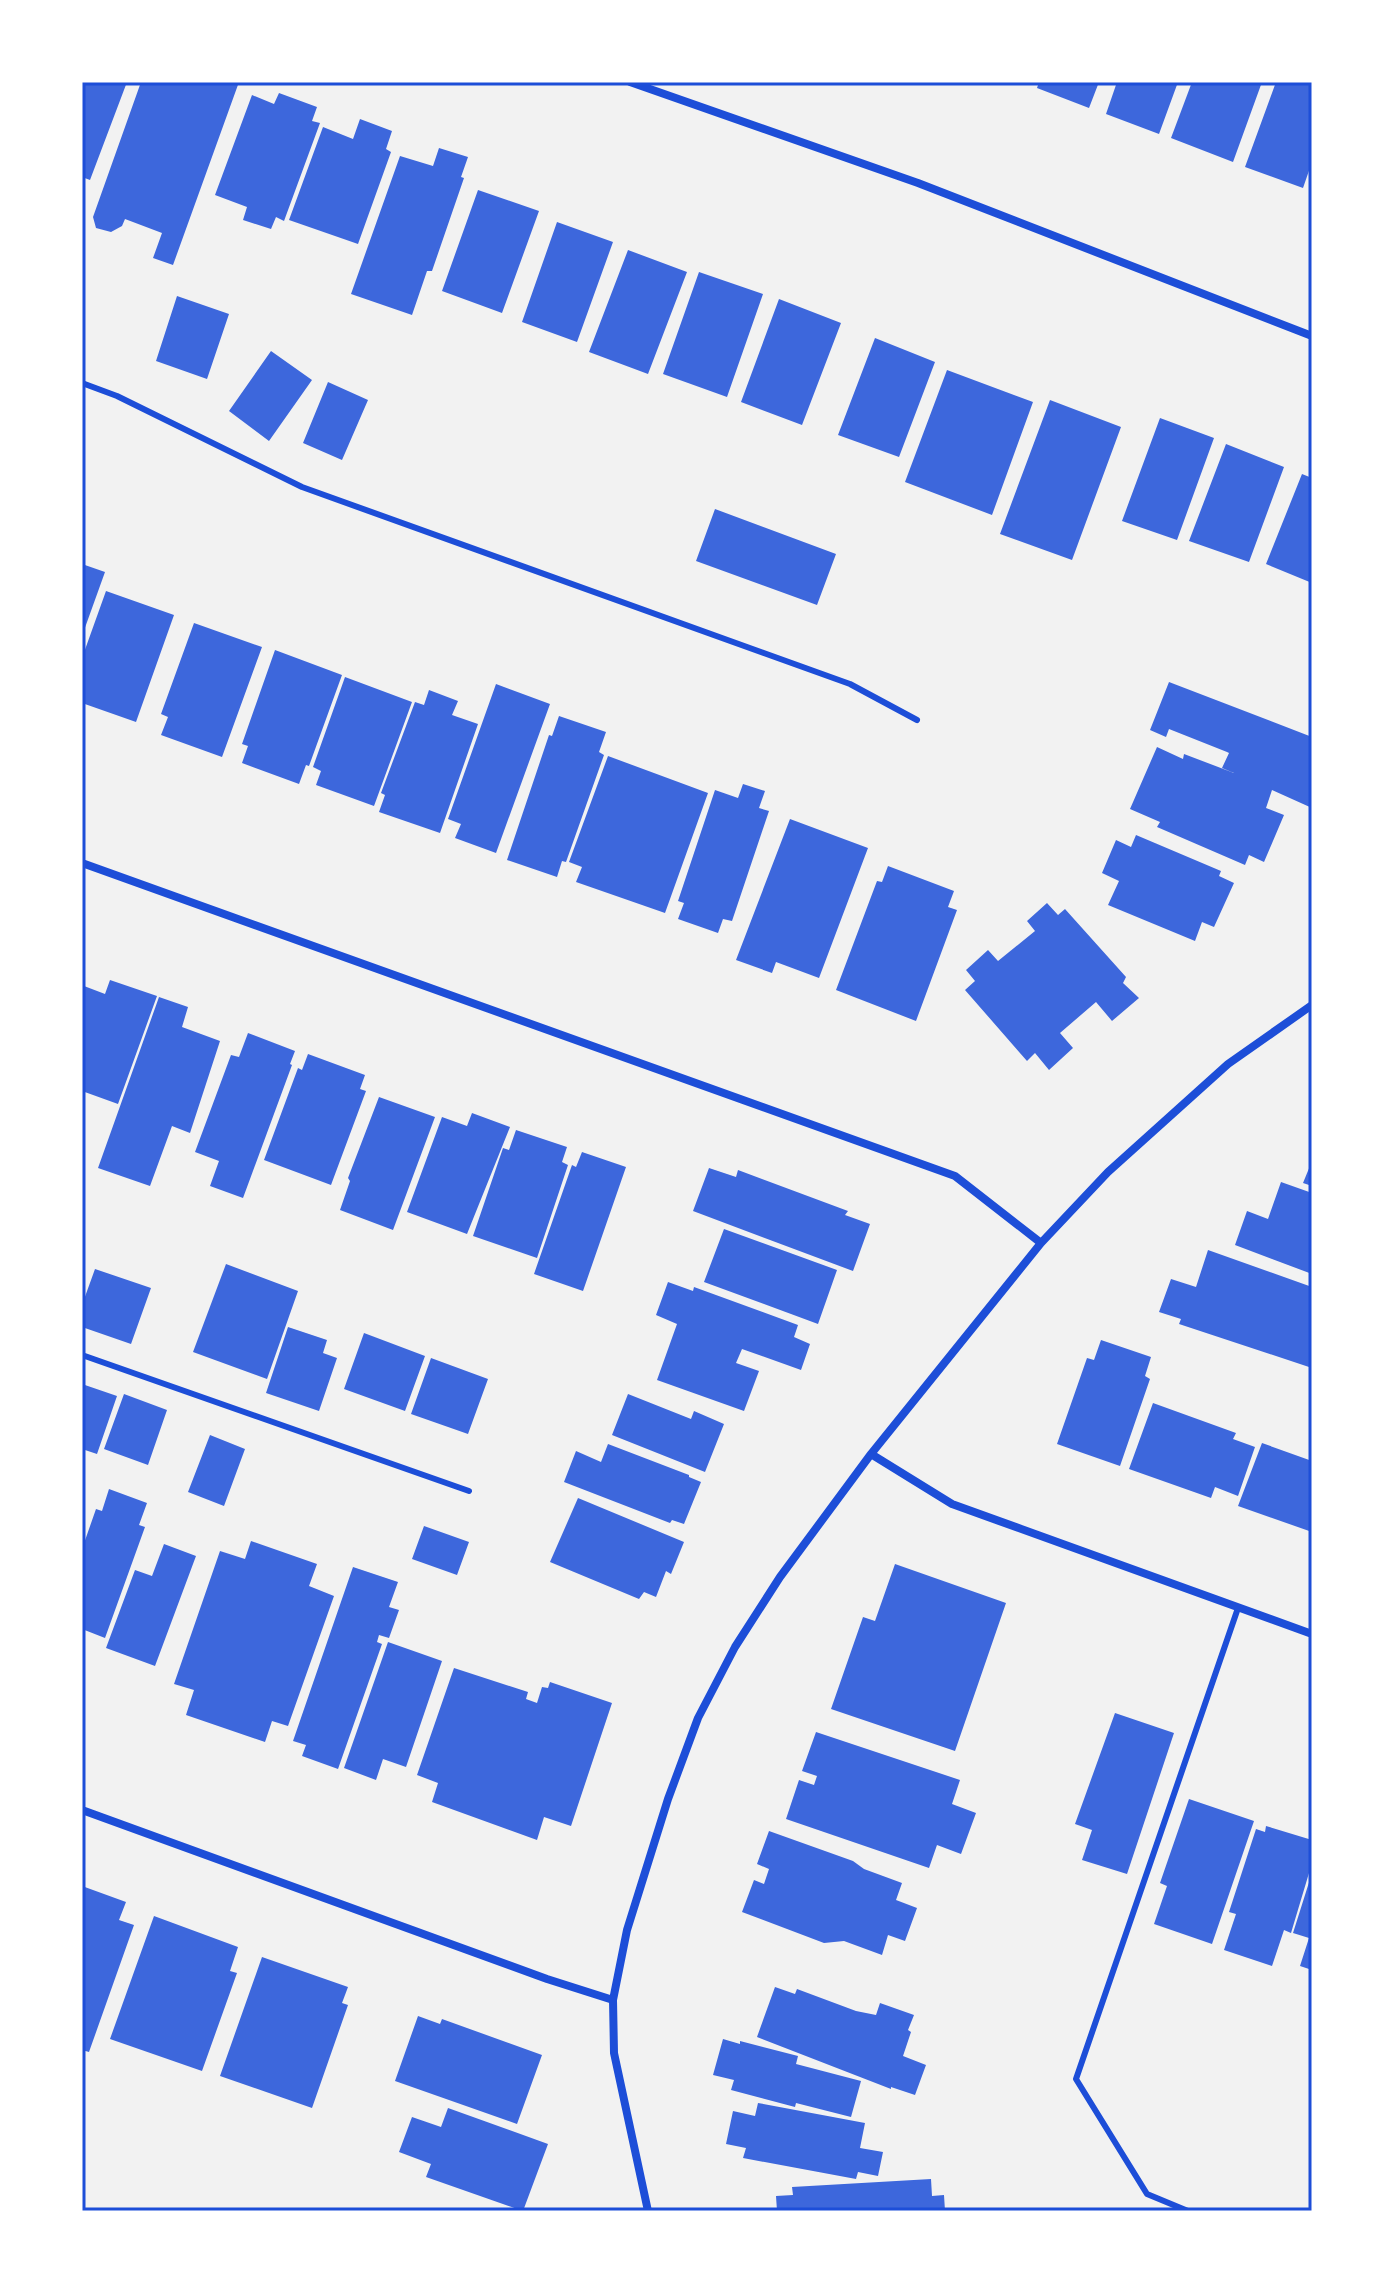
<svg xmlns="http://www.w3.org/2000/svg" width="1394" height="2293" font-family="Montserrat,sans-serif">
<style>
.building{fill:#3d67dc}
.lines{fill:none;stroke-linecap:round;stroke-linejoin:round}
.service{stroke:#1d4ed8;stroke-width:6}
.minor{stroke:#1d4ed8;stroke-width:8}
.neatline{fill:none;stroke:#1d4ed8;stroke-width:3}
</style>
<rect width="100%" height="100%" fill="#f2f2f2"/>
<!-- building -->
<path class="building" d="M82 82H127L90 180 82 177Z
M141 82H239L173 265 153 258 162 233 125 219 122 226 111 232 96 228 93 217Z
M1039 82H1099L1089 108 1037 88Z
M1117 82H1178L1159 134 1106 114Z
M1192 82H1262L1233 162 1171 138Z
M1276 82H1312V162L1303 188 1245 167Z
M279 93 317 107 312 121 320 123 284 221 276 217 271 229 243 220 247 207 215 195 252 95 274 104Z
M360 119 392 131 386 149 391 152 358 244 289 220 323 127 353 139Z
M439 148 468 157 461 177 464 178 432 271H427L412 315 351 294 400 156 433 166Z
M478 190 539 211 502 313 442 291Z
M557 222 613 242 577 342 522 322Z
M628 250 687 272 648 374 589 352Z
M699 272 763 294 727 397 663 374Z
M177 296 229 314 207 379 156 361Z
M779 299 841 323 802 425 741 402Z
M875 338 935 362 899 457 838 435Z
M271 351 312 380 269 441 229 411Z
M947 370 1033 402 992 515 905 482Z
M328 382 368 400 342 460 303 443Z
M1050 400 1121 427 1072 560 1000 534Z
M1160 418 1214 438 1177 540 1122 521Z
M1226 444 1284 467 1249 562 1189 541Z
M1302 474 1312 478V583L1266 564Z
M715 509 836 554 817 605 696 561Z
M82 564 105 572 82 636Z
M106 591 174 615 136 722 82 703V658Z
M194 623 262 647 222 757 161 735 168 717 161 714Z
M275 650 342 675 309 766 306 765 299 784 242 763 248 746 242 744Z
M345 677 412 702 374 806 316 785 321 771 313 767Z
M1169 682 1312 737V808L1272 790 1266 808 1284 815 1264 862 1249 855 1245 865 1157 827 1160 822 1130 809 1157 747 1183 759 1184 754 1234 773 1222 768 1229 753 1227 752 1169 729 1166 737 1150 730Z
M496 684 550 704 496 853 455 838 461 824 448 819Z
M429 690 458 701 452 715 478 724 440 833 379 812 385 795 381 793 415 702 424 705Z
M559 716 606 732 599 752 604 755 566 862 562 861 557 877 507 860 549 735 552 736Z
M608 756 708 793 665 913 576 882 582 867 569 862Z
M743 784 765 791 759 808 769 811 732 921 723 919 718 933 678 919 684 903 678 901 715 790 738 798Z
M790 819 868 848 819 978 776 962 772 973 736 960Z
M1136 835 1221 871 1219 876 1234 883 1214 927 1202 922 1195 941 1108 905 1119 881 1102 873 1116 840 1131 847Z
M888 866 954 891 948 907 957 910 916 1021 836 990 877 881 882 882Z
M1047 903 1058 915 1065 909 1126 977 1123 983 1139 998 1112 1021 1096 1002 1060 1033 1073 1048 1049 1070 1035 1053 1027 1061 965 990 975 981 966 970 988 950 998 961 1035 931 1027 921Z
M110 980 157 996 118 1104 82 1091V992L84 986 105 994Z
M159 997 188 1007 182 1027 220 1041 190 1133 172 1126 150 1186 98 1168Z
M248 1033 295 1051 290 1064 292 1065 243 1198 210 1186 219 1161 195 1152 231 1055 239 1057Z
M308 1054 365 1075 360 1089 366 1091 331 1185 264 1160 298 1068 302 1070Z
M379 1097 435 1117 393 1230 340 1210 350 1181 348 1178Z
M472 1113 510 1127 467 1234 407 1212 442 1117 467 1126Z
M516 1130 567 1147 562 1162 568 1165 537 1258 473 1236 503 1148 509 1150Z
M582 1152 626 1167 583 1291 534 1274 572 1165 576 1167Z
M1312 1161V1186L1303 1183Z
M709 1168 736 1177 738 1170 848 1211 845 1215 870 1224 853 1271 693 1211Z
M1281 1182 1312 1193V1274L1235 1245 1247 1211 1268 1219Z
M724 1229 837 1270 818 1324 704 1282Z
M1208 1250 1312 1287V1368L1179 1324 1181 1319 1159 1312 1171 1279 1196 1287Z
M226 1264 298 1291 267 1379 193 1352Z
M95 1269 151 1288 131 1344 82 1327V1305Z
M668 1282 693 1291 694 1287 798 1325 794 1337 810 1344 801 1370 742 1349 736 1363 759 1371 744 1411 657 1380 677 1324 656 1315Z
M288 1327 327 1340 323 1353 337 1358 319 1411 266 1393Z
M364 1333 425 1356 405 1411 344 1389Z
M1101 1340 1151 1357 1145 1376 1150 1379 1120 1466 1057 1444 1087 1358 1094 1360Z
M431 1358 488 1379 468 1434 411 1414Z
M82 1384 117 1396 97 1454 82 1449Z
M124 1394 167 1410 148 1465 104 1449Z
M628 1394 691 1419 694 1411 724 1424 705 1472 612 1435Z
M1153 1403 1236 1433 1233 1439 1255 1447 1238 1496 1215 1487 1211 1498 1129 1469Z
M210 1435 245 1449 224 1506 188 1492Z
M1262 1443 1312 1461V1532L1238 1506Z
M608 1444 689 1475V1477L701 1482 684 1524 672 1520 670 1523 564 1482 576 1451 601 1462Z
M109 1489 147 1503 139 1525 145 1527 105 1638 82 1629V1549L96 1509 102 1511Z
M578 1498 684 1542 671 1574 666 1571 656 1597 644 1592 639 1599 550 1562Z
M424 1526 469 1542 457 1575 412 1559Z
M251 1541 317 1564 309 1586 334 1596 288 1726 272 1721 265 1742 186 1715 194 1690 174 1684 220 1551 245 1559Z
M164 1544 196 1556 155 1666 106 1648 135 1570 152 1576Z
M895 1564 1006 1603 955 1751 831 1709 863 1617 875 1621Z
M353 1567 398 1582 389 1607 399 1610 389 1638 379 1635 377 1642 382 1644 338 1769 302 1756 306 1745 293 1741Z
M388 1642 442 1661 406 1767 383 1759 376 1780 344 1768Z
M454 1668 528 1692 526 1699 537 1703 542 1687 548 1688 550 1682 612 1703 571 1826 544 1817 537 1840 432 1802 438 1783 417 1775Z
M1115 1713 1174 1733 1127 1874 1082 1860 1092 1830 1075 1824Z
M816 1732 960 1780 952 1804 976 1813 961 1854 937 1845 929 1868 786 1819 799 1780 814 1785 817 1776 802 1771Z
M1189 1799 1254 1821 1212 1944 1154 1924 1167 1886 1160 1883Z
M1266 1826 1312 1840V1863L1291 1933 1284 1930 1272 1966 1224 1950 1236 1914 1229 1912 1256 1829 1265 1832Z
M769 1831 853 1861 864 1869 902 1883 896 1900 917 1908 905 1941 888 1935 882 1955 844 1941 824 1943 742 1912 754 1880 764 1884 769 1869 757 1864Z
M1311 1876H1312V1970L1300 1966 1309 1938 1293 1933Z
M82 1886 126 1902 119 1920 134 1925 89 2052 82 2050Z
M154 1916 238 1947 230 1971 237 1973 202 2071 110 2039Z
M262 1957 348 1987 342 2003 348 2005 312 2108 220 2076Z
M775 1987 795 1994 797 1989 856 2011 876 2015 880 2003 914 2015 908 2030 911 2032 903 2056 926 2065 915 2095 891 2087V2089L757 2037Z
M418 2016 440 2024 442 2019 542 2055 517 2124 395 2081Z
M723 2039 740 2044V2041L798 2056 796 2064 861 2081 851 2117 796 2103 795 2107 731 2090 734 2080 713 2075Z
M758 2103 865 2123 860 2148 883 2152 878 2176 858 2172 856 2179 743 2158 746 2148 726 2144 733 2111 755 2116Z
M448 2108 548 2144 523 2211 426 2177 431 2164 399 2152 412 2117 441 2127Z
M931 2179 932 2196 944 2195 945 2211H777L776 2196 793 2195 792 2187Z"/>
<g class="lines">
<!-- service -->
<path class="service" d="M82 383 117 396 302 487 850 684 917 720
M82 1355 469 1491
M1188 2211 1147 2194 1076 2079 1238 1608"/>
<!-- minor -->
<path class="minor" d="M630 82 918 183 1312 336
M82 863 955 1176 1041 1243
M871 1454 952 1504 1312 1634
M82 1810 547 1979 613 2000
M648 2211 614 2053 613 2000 627 1930 668 1799 698 1718 735 1647 780 1577 871 1454 1041 1243 1108 1172 1228 1064 1312 1005"/>
</g>
<!-- border -->
<rect width="1394" height="2293" fill="none" stroke="#ffffff" stroke-width="168"/>
<rect x="84" y="84" width="1226" height="2125" class="neatline"/>
</svg>
